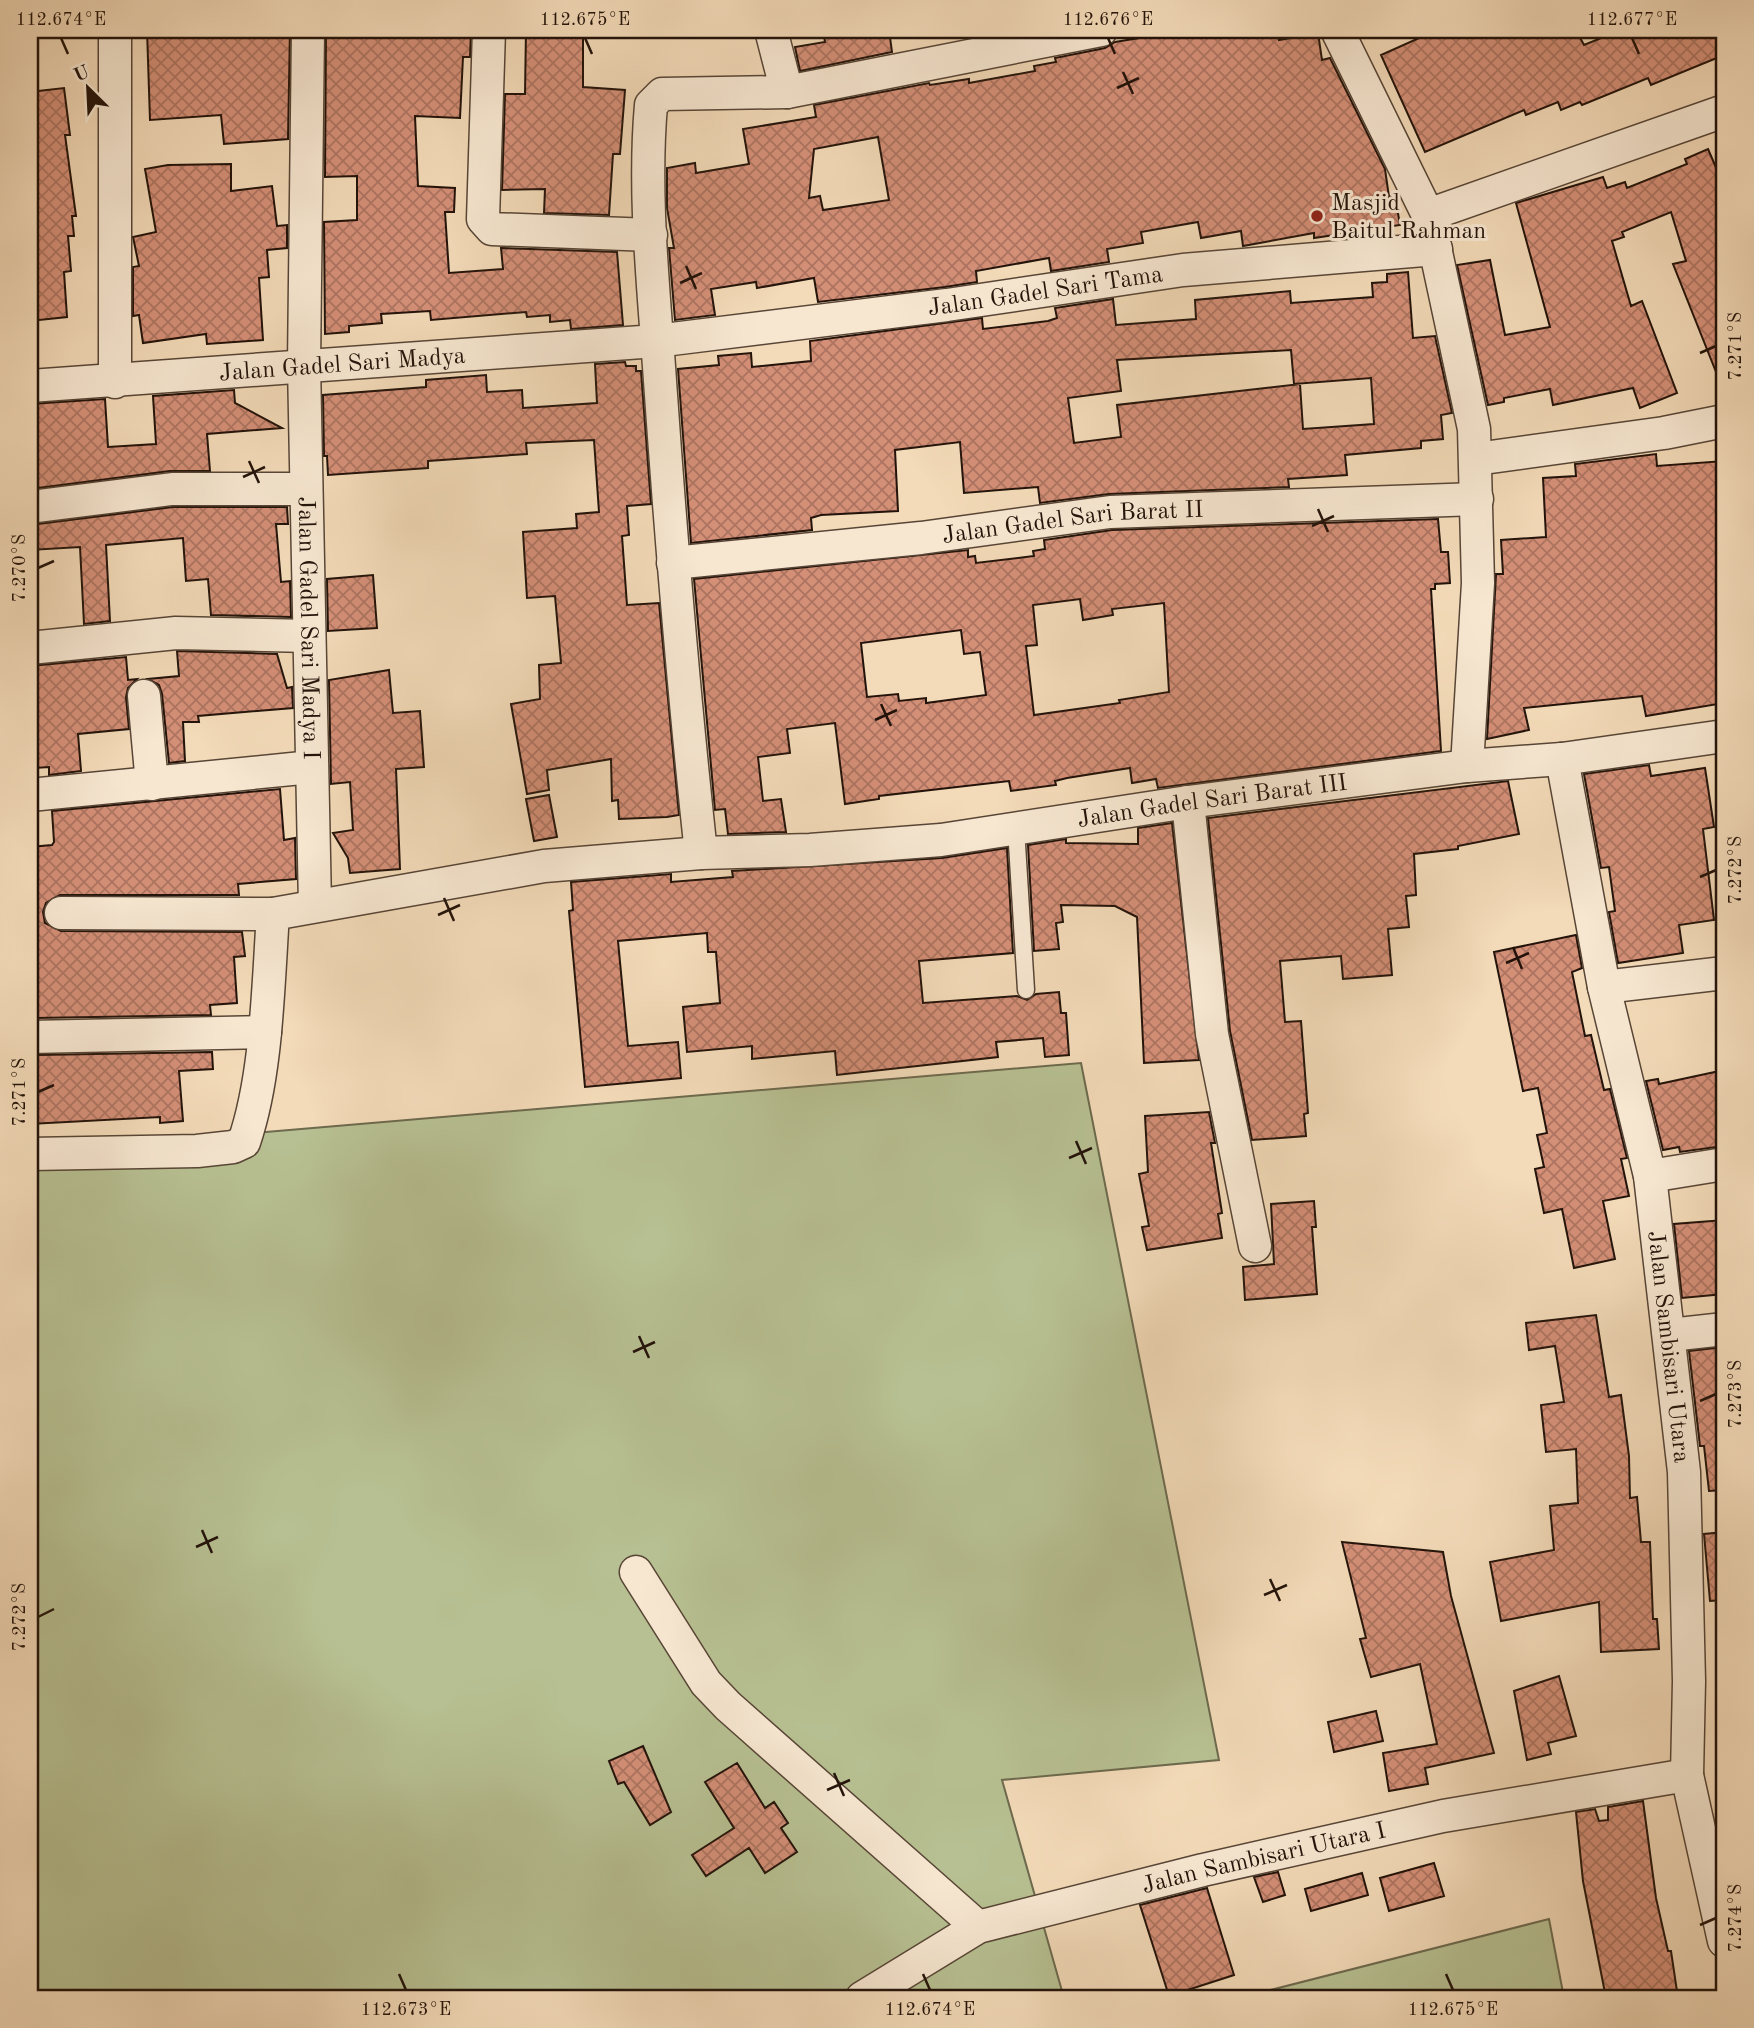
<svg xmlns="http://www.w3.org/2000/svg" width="1754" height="2028" font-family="'Old Standard TT',serif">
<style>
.grass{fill:#b7c092;stroke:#6d6a4e;stroke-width:2}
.building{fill:url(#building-cross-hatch);stroke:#23130a;stroke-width:2;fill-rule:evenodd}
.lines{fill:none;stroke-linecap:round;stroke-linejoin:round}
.lane-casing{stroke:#574536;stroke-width:19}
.street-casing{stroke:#574536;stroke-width:35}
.lane{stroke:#f7e7d1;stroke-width:16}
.street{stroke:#f7e7d1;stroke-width:32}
.ticks{fill:none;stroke:#23130a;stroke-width:2.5}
.poi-dot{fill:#8f2418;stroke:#f7e7d1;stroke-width:2.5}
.labels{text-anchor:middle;stroke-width:6;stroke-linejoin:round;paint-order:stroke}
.poi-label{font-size:24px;fill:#23130a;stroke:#f7e7d1;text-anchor:start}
.street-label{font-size:24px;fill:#23130a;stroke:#f7e7d1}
.neatline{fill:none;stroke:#23130a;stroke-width:2.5}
.ticks-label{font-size:18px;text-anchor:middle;fill:#23130a}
</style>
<defs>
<pattern id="building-cross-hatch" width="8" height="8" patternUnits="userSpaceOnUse" patternTransform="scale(1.75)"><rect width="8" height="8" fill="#d48f77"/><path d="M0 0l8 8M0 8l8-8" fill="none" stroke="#ac7460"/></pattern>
</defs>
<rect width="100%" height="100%" fill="#f3dab8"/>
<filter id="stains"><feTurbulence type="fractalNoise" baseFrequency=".00286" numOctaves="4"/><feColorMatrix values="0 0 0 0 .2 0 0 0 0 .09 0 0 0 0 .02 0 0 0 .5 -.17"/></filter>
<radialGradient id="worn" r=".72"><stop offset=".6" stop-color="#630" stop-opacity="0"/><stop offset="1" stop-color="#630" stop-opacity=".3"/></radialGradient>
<!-- grass -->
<path class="grass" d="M1081 1063 1219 1760 1002 1780 1064 1998H30V1152Z
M1549 1919 1564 1998H1239Z"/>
<!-- building -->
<path class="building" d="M147 30H290L288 139 224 144 221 115 150 120Z
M326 30H471L470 57H463L460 118 415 116 418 186 455 188 454 212H445L449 273 503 269 501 248 617 252 623 325 571 329 570 320 550 322V315L527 317 526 312 431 320 430 311 381 314 382 323 349 326V332L325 334 324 222 357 220V176L325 177Z
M526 30H583V87L625 90 620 154H613L609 215 544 213 545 189 502 190 505 94H525Z
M823 30H889L892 52 800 71 795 47 825 42Z
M1188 30H1277L1279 40 1318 33 1322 60 1330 58 1385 169 1389 197 1395 196 1400 225 1314 238V233L1243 246 1241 231 1201 238 1198 222 1141 232 1143 243 1107 249 1109 262 1051 271 1049 258 976 271 977 282 945 287 818 302 814 278 757 288 756 282 711 289 715 315 675 320 669 248H674L667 208V168L695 163 696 173 749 164 743 129 816 117 814 105 929 83 930 85 969 79V83L1035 71 1034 66 1056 62 1055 58 1105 48 1115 42ZM878 137 889 200 823 210 820 196 809 198 814 149Z
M1437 30H1576L1584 45 1621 30H1724V55L1651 85 1648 78 1582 105 1580 102 1561 110 1558 102 1526 115 1524 110 1425 152 1381 55Z
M64 88 70 135H65L76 216H72L74 236H68L71 271 64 272 67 317 30 321V92Z
M1708 149 1724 186V392L1673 264 1686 261 1671 212 1622 232 1624 237 1612 241 1631 306 1642 301 1677 393 1640 408 1633 388 1553 405 1550 389 1504 398V402L1488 405 1457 265 1490 260 1505 335 1550 327 1516 203 1603 177 1607 188 1625 182 1627 188 1687 164 1685 159Z
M231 164V191L272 186 277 226 287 225V248L267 250 269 277 259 278 263 340 207 344 206 334 143 343 139 315 133 316V267L139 266 133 237 156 232 145 169 168 165Z
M1408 272 1413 338 1435 336 1452 413 1441 415 1443 439 1421 441V448L1345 455 1347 475 1288 479 1289 487 1109 494 1040 503 1038 487 964 493 960 442 895 450 898 511 821 515 811 518 812 530 691 543 678 369 719 365 718 356 751 353 752 367 811 361 810 341 982 318 983 329 1048 321 1057 318 1055 308 1113 299 1116 325 1196 319 1195 300 1290 291 1291 303 1373 297 1372 283 1387 282V274ZM1291 350 1294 384 1371 378 1374 424 1303 429 1300 384 1117 405 1121 437 1074 443 1068 398 1121 391 1117 360Z
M625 362 626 366H636V371H641L651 504 627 506 629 535 622 536 627 605 659 603 679 815 667 817 619 819 618 800 612 801 611 759 547 770 549 790 527 794 511 704 540 699 539 665 561 663 555 596 527 598 523 532 577 528 576 514 599 512 594 440 526 443 527 454 428 461V468L328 475 327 456H324L323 395 426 387V380L486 375 487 392 522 390 523 408 597 403 595 364Z
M234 390 235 403 282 428 207 434 210 471H170L30 489V404L105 399 108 447 156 444 153 396Z
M1656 454 1657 466 1724 461V703L1646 716 1642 696 1524 708 1529 730 1487 739 1496 574H1503L1501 540 1546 537 1543 478 1576 476 1575 464Z
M173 507H287L288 524H276L281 582 290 581 291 617 211 615 208 579 186 581 183 538 106 545 110 621 84 624 80 547 30 550V525Z
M1438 519 1441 552H1448L1450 583 1435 584V589H1431L1441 751 1158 788 1156 779 1132 783 1130 768 1067 778 1055 781 1056 785 1011 791 1009 781 879 796V799L845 804 835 723 787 729 790 753 758 757 763 801 781 799 786 832 728 834 725 809 715 810 694 579 968 550V557L975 556 976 563 1034 556 1033 551 1045 549 1044 540 1112 530ZM1080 599 1083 620 1113 615 1112 609 1164 603 1169 692 1119 700 1120 703 1034 715 1026 646 1037 645 1033 605ZM961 630 964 654 980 652 986 695 926 703V698L899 701 898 694 867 697 861 643Z
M373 575 377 628 328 631 327 579Z
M177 651 277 654 287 688 292 687 293 708 198 716 199 722H183L185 761 169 763 162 694 159 685 148 679 179 676Z
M126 657 128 680 137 679 128 688 126 697 129 729 78 734 81 771 49 775V767L35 768 30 666Z
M389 670 393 713 420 711 424 767 396 769 400 869 350 873 348 858 333 833 353 830 350 782 331 784 329 680Z
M1649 765 1651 776 1705 768 1714 827 1703 829 1714 920 1679 925 1683 953 1618 963 1609 912 1615 911 1609 867 1601 868 1584 774Z
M1508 781 1519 834 1458 846V849L1414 854 1416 895 1406 896 1409 927 1388 929 1392 975 1343 979 1341 956 1280 961 1285 1022 1301 1021 1308 1113 1304 1114 1306 1136 1252 1140 1230 1031 1208 818Z
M280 789 284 840 295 838 296 879 238 884 239 895H60L46 903 43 912 45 923 61 931 242 932 245 956 234 957 237 1003 210 1005 211 1015 36 1018V1008L30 1009V847L52 845 54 842 52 811Z
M549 795 557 837 534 841 526 799Z
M1172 823 1199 1060 1144 1063 1137 917 1115 906 1061 905 1063 922 1056 923 1059 949 1034 951 1028 845 1066 839V843L1138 844V828Z
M1007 848 1013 953 919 961 923 1003 1017 996 1027 1000 1036 994 1059 992 1061 1013H1066L1069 1055 1045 1057 1043 1038 996 1042 998 1057 837 1075 835 1051 752 1059V1046L687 1052 683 1007 720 1003 716 952H708L707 933 618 941 628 1046 678 1042 681 1078 585 1087 569 911 573 910 571 882 671 874V882L733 877 732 871 942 858Z
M1576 935 1582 968 1572 972 1585 1036 1591 1035 1604 1090 1610 1089 1627 1158 1621 1159 1629 1196 1603 1201 1615 1259 1574 1268 1562 1209 1544 1213 1535 1169 1544 1167 1537 1135 1547 1133 1538 1088 1523 1091 1494 952Z
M212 1052 213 1069 179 1071 183 1121 160 1123V1117L30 1124V1080H38L37 1055Z
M1724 1070V1146L1680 1152 1679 1147 1663 1150 1646 1081 1658 1079 1659 1084Z
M1209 1112 1215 1143H1211L1222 1213 1218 1214 1222 1238 1147 1250 1142 1227 1149 1226 1139 1174 1148 1172 1145 1116Z
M1314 1201 1316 1227H1312L1317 1294 1245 1300 1243 1267 1274 1264 1271 1204Z
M1724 1220V1294L1682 1298 1674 1224Z
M1596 1315 1609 1397 1621 1395 1629 1456 1630 1498 1637 1497 1641 1542H1650L1653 1619H1657L1659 1649 1601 1652 1599 1602 1501 1621 1490 1562 1554 1550 1550 1506 1578 1503 1576 1449 1546 1452 1541 1405 1564 1402 1555 1346 1529 1350 1526 1323Z
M1724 1347V1490L1709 1491 1704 1446H1700L1689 1351Z
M1724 1532V1600L1710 1601 1704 1534Z
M1342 1542 1443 1552 1451 1596 1494 1753 1425 1768 1428 1784 1389 1791 1383 1753 1437 1744 1420 1664 1371 1677 1360 1639 1366 1638Z
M1559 1676 1576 1736 1548 1743 1551 1754 1527 1760 1514 1691Z
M1376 1711 1383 1741 1334 1752 1328 1722Z
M643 1746 671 1812 650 1825 624 1782 618 1784 609 1761Z
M737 1763 765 1808 774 1802 788 1823 781 1828 797 1852 765 1873 749 1848 706 1876 692 1855 734 1828 705 1782Z
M1643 1801 1656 1898 1668 1951H1671L1678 1998H1606L1583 1881 1576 1812 1595 1809 1599 1821 1608 1820V1807Z
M1434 1863 1444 1896 1389 1911 1380 1878Z
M1278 1872 1285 1895 1263 1902 1254 1877Z
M1362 1873 1368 1895 1311 1911 1305 1889Z
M1207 1888 1234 1975 1169 1996 1140 1905Z"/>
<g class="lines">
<defs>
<path id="lane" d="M1016 828 1026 990"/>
<g id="street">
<path d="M115 30V382"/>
<path id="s1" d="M308 30 304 365 315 906"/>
<path d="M489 30 483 219 492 229 651 235"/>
<path d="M771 30 787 92"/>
<path d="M1337 30 1428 215 1474 429 1478 583 1467 766"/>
<path d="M1428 215 1724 111"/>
<path id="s2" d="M30 386 656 341 947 305 1183 270 1436 249"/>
<path d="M1476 459 1664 433 1724 421"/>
<path d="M30 507 172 489H306"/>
<path id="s3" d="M673 563 921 538 1110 512 1477 499"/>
<path d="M30 648 176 633 309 636"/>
<path d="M144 696 152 784"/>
<path id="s4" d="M1562 759 1604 987 1650 1176 1684 1472 1689 1681 1687 1775 1724 1941"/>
<path d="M30 795 312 767"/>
<path d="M1188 802 1212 1034 1255 1246"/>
<path d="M701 853C684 696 671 539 660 381 654 291 643 195 651 105L662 94 787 92 1101 30"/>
<path d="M61 913 273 914"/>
<path d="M1604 987 1724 973"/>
<path d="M30 1037 265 1032"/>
<path id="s5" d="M30 1154 197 1151 233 1147 244 1142C267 1075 268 986 273 914L544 866 701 853 810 850 941 840 1188 802 1467 766 1562 759 1724 736"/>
<path d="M1650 1176 1724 1164"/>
<path d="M1670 1335 1724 1329"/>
<path d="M636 1572 706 1683 728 1706 978 1927"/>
<path id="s6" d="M862 1998 978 1927 1203 1870 1443 1816 1687 1775"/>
</g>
</defs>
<!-- lane casing -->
<use href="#lane" class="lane-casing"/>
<!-- street casing -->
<use href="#street" class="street-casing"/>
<!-- lane -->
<use href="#lane" class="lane"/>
<!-- street -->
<use href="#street" class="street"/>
</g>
<!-- ticks -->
<path class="ticks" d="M61 38 68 54M585 38 592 54M1108 38 1115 54M1632 38 1639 54M1123 72 1133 94M1117 88 1139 78M686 266 696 289M680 283 702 273M1700 353 1716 346M249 461 259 483M243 477 265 467M1318 509 1328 532M1312 526 1334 516M38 568 54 561M881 704 891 726M875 720 897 710M1700 877 1716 870M444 898 454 921M438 915 460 905M1513 947 1522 969M1506 963 1529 953M38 1092 54 1085M1076 1141 1086 1164M1069 1158 1092 1148M639 1336 649 1358M633 1352 655 1342M1700 1401 1716 1394M202 1530 212 1553M196 1547 218 1537M1270 1579 1280 1601M1264 1595 1287 1585M38 1617 54 1609M834 1773 844 1796M827 1790 850 1780M1700 1925 1716 1918M399 1974 406 1990M923 1974 930 1990M1446 1974 1453 1990"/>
<!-- markers -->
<circle class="poi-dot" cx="1317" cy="216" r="7"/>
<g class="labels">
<!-- poi labels -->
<g class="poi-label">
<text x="1331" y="210">Masjid<tspan x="1331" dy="28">Baitul Rahman</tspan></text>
</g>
<!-- street labels -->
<g class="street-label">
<text dy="8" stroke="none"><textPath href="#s2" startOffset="1020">Jalan Gadel Sari Tama</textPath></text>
<text dy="8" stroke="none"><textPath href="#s2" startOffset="313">Jalan Gadel Sari Madya</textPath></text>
<text dy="8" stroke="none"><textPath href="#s3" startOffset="402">Jalan Gadel Sari Barat II</textPath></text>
<text dy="8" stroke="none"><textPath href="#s1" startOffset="598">Jalan Gadel Sari Madya I</textPath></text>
<text dy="8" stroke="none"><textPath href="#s5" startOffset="1393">Jalan Gadel Sari Barat III</textPath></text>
<text dy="8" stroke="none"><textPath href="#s4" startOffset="598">Jalan Sambisari Utara</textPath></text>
<text dy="8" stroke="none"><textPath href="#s6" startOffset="430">Jalan Sambisari Utara I</textPath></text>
</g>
</g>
<!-- margin -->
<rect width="1754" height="2028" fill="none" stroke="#f3dab8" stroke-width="77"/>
<!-- north arrow -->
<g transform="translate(88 88) rotate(336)" stroke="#f7e7d1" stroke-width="5" paint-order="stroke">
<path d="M0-5L12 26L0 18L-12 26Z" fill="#23130a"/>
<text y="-10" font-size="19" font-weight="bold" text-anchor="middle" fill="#23130a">U</text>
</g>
<rect x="38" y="38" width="1678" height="1952" class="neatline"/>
<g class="ticks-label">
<text x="61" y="25">112.674°E</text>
<text x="585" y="25">112.675°E</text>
<text x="1108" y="25">112.676°E</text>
<text x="1632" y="25">112.677°E</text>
<text transform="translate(1735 346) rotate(-90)" y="6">7.271°S</text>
<text transform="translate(19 568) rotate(-90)" y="6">7.270°S</text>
<text transform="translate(1735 870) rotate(-90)" y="6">7.272°S</text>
<text transform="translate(19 1092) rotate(-90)" y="6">7.271°S</text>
<text transform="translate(1735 1394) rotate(-90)" y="6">7.273°S</text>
<text transform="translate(19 1617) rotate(-90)" y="6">7.272°S</text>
<text transform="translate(1735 1918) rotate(-90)" y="6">7.274°S</text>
<text x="406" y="2015">112.673°E</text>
<text x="930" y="2015">112.674°E</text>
<text x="1453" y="2015">112.675°E</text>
</g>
<rect width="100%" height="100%" filter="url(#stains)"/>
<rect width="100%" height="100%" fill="url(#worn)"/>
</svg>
